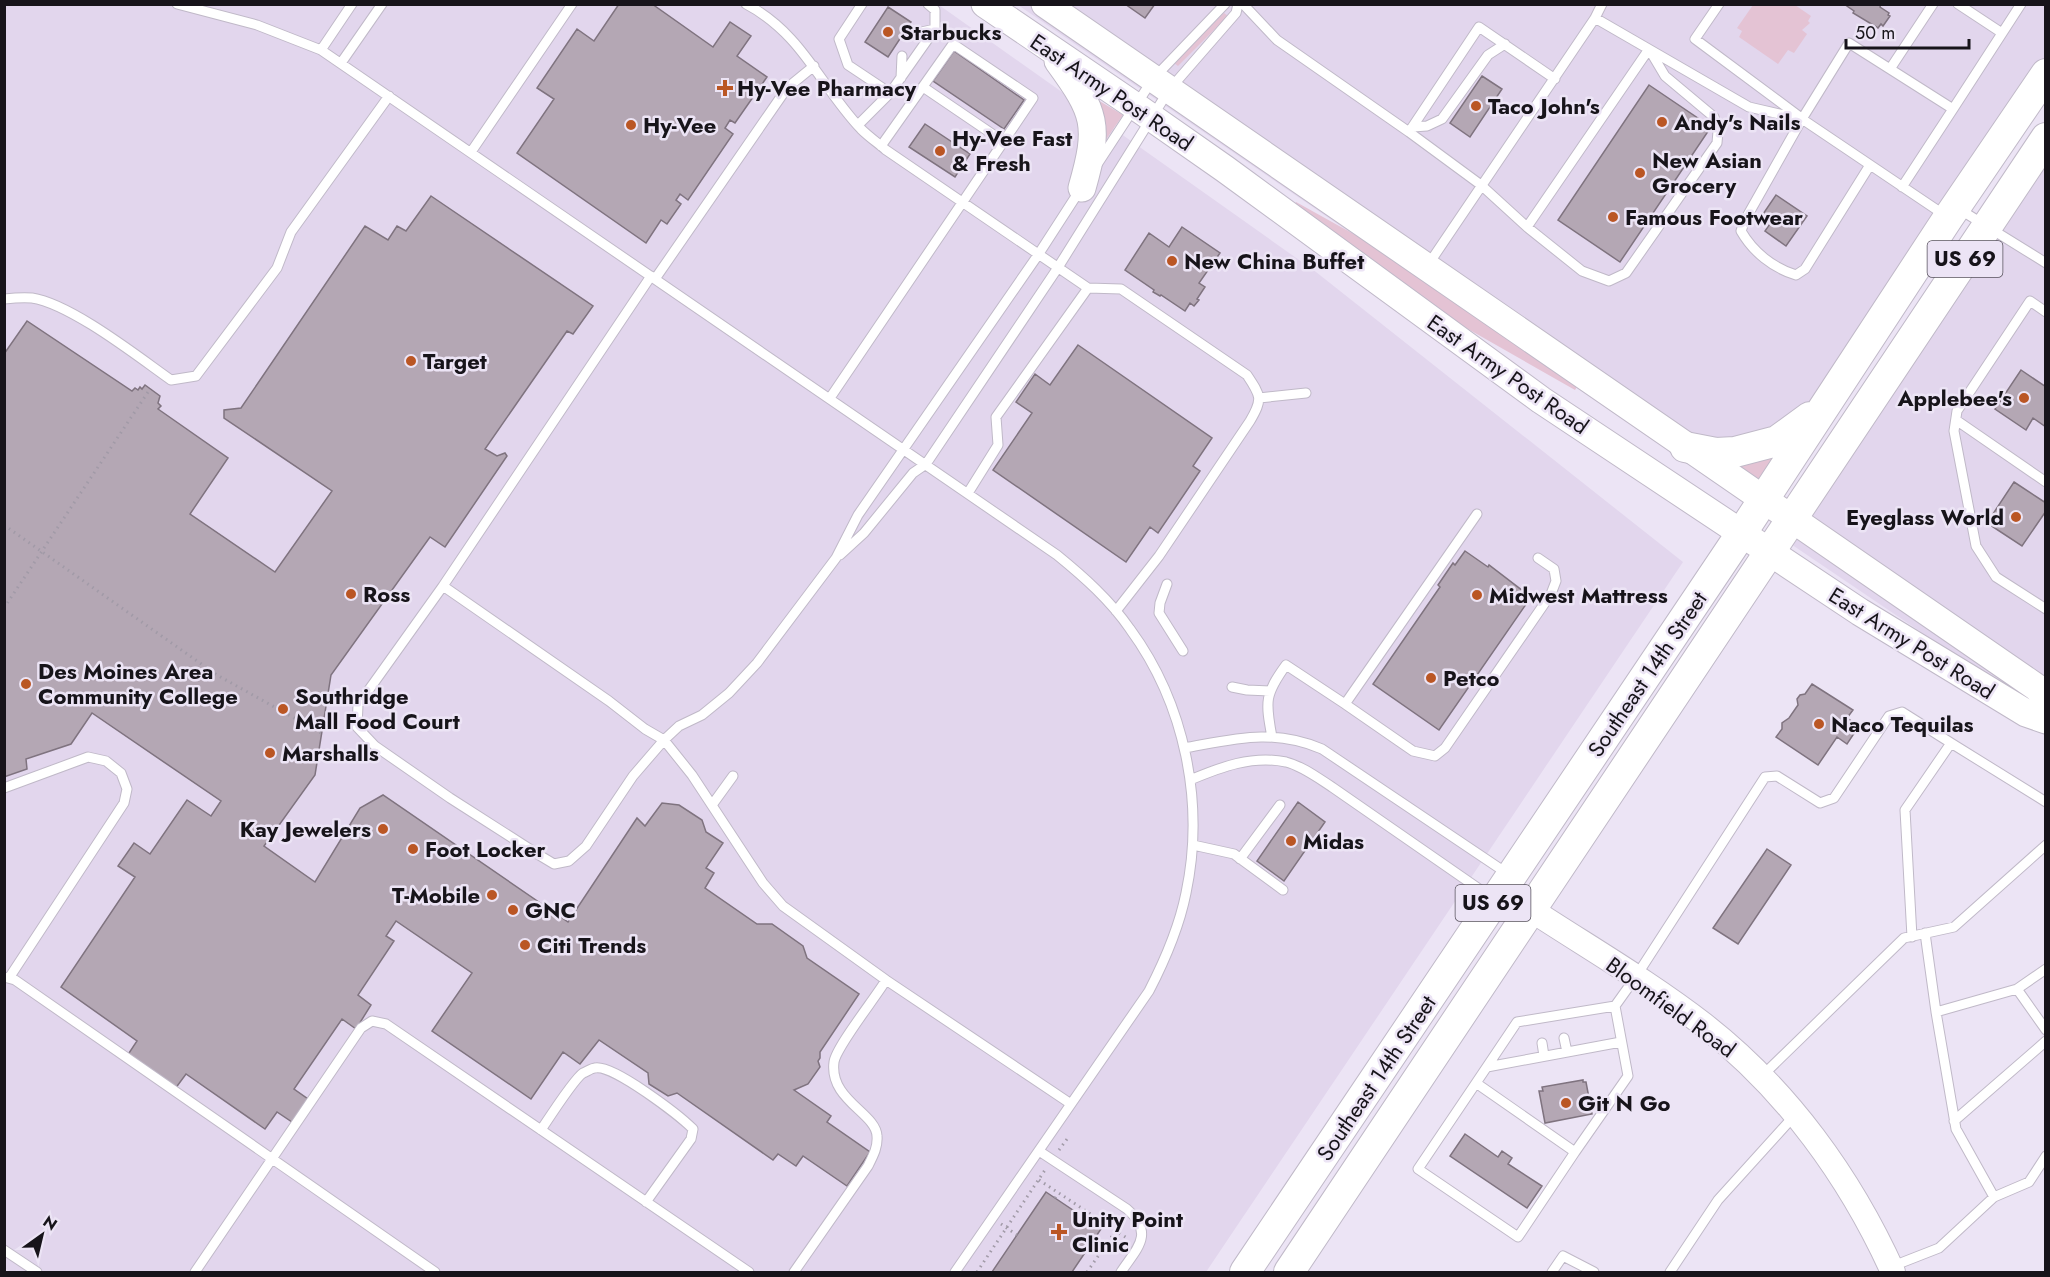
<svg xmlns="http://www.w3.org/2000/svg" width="2050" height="1277" font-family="Jost,sans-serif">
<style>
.built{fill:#e2d6ed}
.green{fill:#e4c3d4}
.building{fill:#b4a7b4;stroke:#7f737f;stroke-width:1.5}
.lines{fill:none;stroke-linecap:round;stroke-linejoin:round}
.service-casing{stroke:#c0b9c8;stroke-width:11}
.tertiary-casing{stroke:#c0b9c8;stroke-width:26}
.secondary-casing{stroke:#c0b9c8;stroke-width:29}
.primary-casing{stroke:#c0b9c8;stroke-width:32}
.path{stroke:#a19aa7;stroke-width:3;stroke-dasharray:1.5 4.5;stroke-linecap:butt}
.service{stroke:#fff;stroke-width:9}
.tertiary{stroke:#fff;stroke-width:24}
.secondary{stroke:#fff;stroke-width:27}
.primary{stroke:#fff;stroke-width:30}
.poi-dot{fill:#ba5624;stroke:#ece4f5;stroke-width:2}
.labels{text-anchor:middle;stroke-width:5;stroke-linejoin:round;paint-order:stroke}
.shield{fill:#ece4f5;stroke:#57525c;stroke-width:1.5}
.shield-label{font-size:21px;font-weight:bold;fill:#17141a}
.poi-label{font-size:22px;font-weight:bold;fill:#17141a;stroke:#ece4f5;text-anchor:start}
.street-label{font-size:22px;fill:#17141a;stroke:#ece4f5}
</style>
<rect width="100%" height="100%" fill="#ece4f5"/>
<!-- built -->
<path class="built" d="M4 5H939L1316 272 1683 562 1206 1272H11L4 1268Z
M1018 5H2045V74L1746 504Z
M2045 136V716L1779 536Z"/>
<!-- green -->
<path class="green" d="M1753 5H1795L1811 16 1808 21 1810 23 1802 30 1807 34 1794 53 1788 50 1778 64 1739 37 1742 31 1737 28Z
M1224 13 1228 16 1178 66 1174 63Z
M1091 96 1123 115 1100 148Z
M1296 202 1377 247 1578 385 1575 390 1424 304 1294 206Z
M1777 453 1757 482 1729 462Z"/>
<!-- building -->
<path class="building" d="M619 4H652L713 47 730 22 751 36 737 56 767 77 735 123 730 120 725 128 733 134 688 200 680 194 676 200 681 204 667 224 661 220 646 243 517 153 554 99 537 88 577 29 594 41Z
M1125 4H1155L1145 18Z
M1844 4H1881L1880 7 1889 13 1888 15 1890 16 1883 26 1881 24 1878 28 1853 13 1854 11Z
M888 7 911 22 888 57 865 42Z
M954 51 1024 100 1004 129 933 81Z
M1482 76 1502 89 1470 137 1450 123Z
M1649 85 1711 127 1620 262 1558 220Z
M925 124 970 154 955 177 909 147Z
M1776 195 1807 216 1786 246 1765 231 1772 221 1763 214Z
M431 196 593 306 573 334 567 331 485 449 497 456 505 453 507 456 445 547 430 537 331 675 315 775 264 846 315 882 360 808 383 795 568 922 637 818 645 826 662 803 679 805 702 820 706 832 723 843 706 868 714 873 705 888 757 924H772L803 946 807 958 859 994 820 1052V1058L818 1061 820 1067 808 1084 794 1090 831 1116 827 1122 870 1152 847 1186 803 1156 796 1166 778 1154 773 1160 677 1093 668 1096 649 1084 648 1073 599 1040 580 1064 563 1052 531 1099 432 1031 472 973 396 921 386 936 394 941 358 995 371 1005 356 1029 342 1019 294 1089 308 1099 292 1122 277 1112 265 1129 186 1074 175 1089 127 1056 137 1041 61 987 135 877 118 866 134 843 150 854 187 800 211 816 221 801 92 713 71 744 26 759 27 769 4 777V354L27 321 132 391 135 388 138 390 140 387 142 389 145 385 160 396 158 403 161 406 158 409 228 458 190 514 275 572 332 491 224 418V410L241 408 365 226 388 240 397 226 406 231Z
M1182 227 1220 253 1199 283 1205 287 1197 299 1199 300 1194 306 1190 303 1185 311 1161 295 1160 296 1153 292 1154 290 1125 270 1149 233 1169 247Z
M1078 345 1212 438 1193 466 1200 471 1158 533 1150 527 1126 562 993 470 1032 413 1016 402 1035 374 1050 385Z
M2021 370 2046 387V427L2033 418 2026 430 1995 409Z
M2014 482 2046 503V511L2022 546 1987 523Z
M1465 551 1488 567 1489 565 1531 597 1439 730 1373 684 1440 587 1438 585 1453 563 1455 565Z
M1812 684 1853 710 1847 718 1859 726 1847 744 1837 737 1818 765 1776 737 1782 729V723L1789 718 1798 705 1797 699 1800 695 1805 694Z
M1298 802 1325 822 1284 881 1257 861Z
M1767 849 1791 865 1738 944 1713 928Z
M1583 1080V1082H1586L1592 1114 1545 1123 1539 1091H1543L1542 1087Z
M1465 1134 1498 1157 1502 1151 1512 1158 1508 1164 1542 1186 1527 1208 1450 1156Z
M1046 1192 1101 1229 1072 1272H992Z"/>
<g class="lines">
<defs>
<path id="service" d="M177 4 257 25 321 50 1057 555C1084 577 1110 600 1130 629 1185 704 1205 803 1186 893 1179 928 1165 960 1149 991L955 1272
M746 4C803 34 820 86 861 129 869 137 878 143 886 150L1088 288 1121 289 1247 375C1261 396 1263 399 1250 421L1159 556 1116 611
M862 4 839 39 848 65 890 93
M1243 4 1277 40 1409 132 1479 27 1555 79
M1719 4 1695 39 1800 117
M1958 4 2002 33
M1595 18 1602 4
M917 33 935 29
M321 50 352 4
M341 63 382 4
M1890 69 1933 4
M901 78 902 56
M923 87 1004 142
M1953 109 2021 4
M858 125 890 93 935 29V10L928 4
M1413 127 1427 126 1442 119 1488 55 1505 44
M1409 132 1481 185 1527 227 1582 271 1609 281 1626 273 1717 143 1718 131 1714 117 1665 76 1649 49 1527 227
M471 152 572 4
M1098 163 1153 79 1225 4
M1870 165 1805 269 1796 275C1773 268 1753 252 1741 231L1745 220 1802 119 1849 43 1953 109 1902 187
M1959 209 2046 263
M1428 265 1595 18 1749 107 1802 119 1946 216
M655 279 787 88 814 66
M4 299C13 298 23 297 32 298 71 304 137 356 171 380L196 376 277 268 291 232 389 96
M2046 312 2030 301 1957 411 1954 431 1976 546 1996 577 2046 609
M830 398 1033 98 953 44 881 146
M1259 398 1306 393
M1956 420 2046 482
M968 493 998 445 996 417 1088 288
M840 555 864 533 913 473 926 464 1057 269 1169 90 1236 13 1238 4
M1167 584 1160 603 1159 613 1183 651
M443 586 609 701 645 729 664 740 633 776 586 846 569 861 554 864 539 855 450 798 375 746 357 727 358 705Z
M443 586 651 276
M1232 687 1247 690 1270 691
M1345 704 1413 751 1435 756 1445 748 1551 594 1556 581 1554 569 1538 558
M1272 737C1265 701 1265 694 1286 665L1345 704 1477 514
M1184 748C1235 739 1272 728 1322 749L1511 876 1527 905
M1190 780C1221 767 1252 755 1286 762 1302 766 1318 778 1332 787L1495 900 1528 909
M4 788 88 757 106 761 121 773 127 789 124 803 9 978
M712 805 733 776
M1193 845 1234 854 1283 890
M1240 859 1280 805
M1925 933 1936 1012 2017 989 2046 969
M1912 937 1905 810 1951 743 2046 802
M4 977 15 980 435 1272
M886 980 1071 1104
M2017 989 2046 1030
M1615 1006 1517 1022 1476 1083 1575 1152 1628 1076 1615 1006 1635 978 1765 777 1777 776 1820 803 1834 798 1889 716 1902 712 1951 743
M1564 1038 1567 1052
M1542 1043 1544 1056
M1487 1067 1621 1042
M1763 1075 1904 938 1954 927 2046 845
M1476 1083 1418 1169 1518 1237 1575 1152
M1954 1121 2046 1041
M541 1130C549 1118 574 1079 583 1073 586 1072 592 1068 595 1068 613 1064 680 1116 693 1129L691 1139 646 1202
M1039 1151 1127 1209C1155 1234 1137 1248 1121 1272
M1994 1197 2029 1182 2046 1156
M4 1250 37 1272
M1893 1266 1939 1248 1994 1197 1956 1129 1936 1012
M195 1272 361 1028 372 1021 386 1024 749 1272
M794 1272 868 1166C873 1156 878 1147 877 1136 876 1113 829 1100 834 1062 836 1047 876 997 886 980L783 906 763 883 692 775 664 740 679 726 702 715 729 693 757 663 836 558 858 515 1038 255 1080 190
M1552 1272 1563 1256 1594 1272
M1670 1272 1718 1200 1794 1116"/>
<path id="tertiary" d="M1530 909C1588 947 1650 983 1704 1025 1787 1090 1850 1177 1893 1272"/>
<path id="secondary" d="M985 4 1135 106 1225 169 1541 400 1860 612 2026 713 2046 720
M1045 4 2036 687 2046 696
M1058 61C1096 113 1100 125 1082 188"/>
<path id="primary" d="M1685 447 1716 453 1735 452 1777 441 1810 417
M1245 1272 1741 534 1948 218 2046 74
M1289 1272 2046 138"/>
</defs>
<!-- service casing -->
<use href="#service" class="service-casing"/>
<!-- tertiary casing -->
<use href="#tertiary" class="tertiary-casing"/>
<!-- secondary casing -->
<use href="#secondary" class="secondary-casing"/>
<!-- primary casing -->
<use href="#primary" class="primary-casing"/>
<!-- path -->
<path class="path" d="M4 525 217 675 321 733
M4 608 150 389
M1059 1150 1067 1139
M1039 1180 1127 1238
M1055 1198 1058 1193
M1001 1224 1017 1235
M977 1272 1045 1170
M1087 1272 1122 1222"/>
<!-- service -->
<use href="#service" class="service"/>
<!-- tertiary -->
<use href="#tertiary" class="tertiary"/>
<!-- secondary -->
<use href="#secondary" class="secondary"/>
<!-- primary -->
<use href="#primary" class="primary"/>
</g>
<!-- markers -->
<g class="poi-dot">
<circle cx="888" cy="32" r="6"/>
<path d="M722 79h6v6h6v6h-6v6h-6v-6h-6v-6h6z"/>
<circle cx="1476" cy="106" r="6"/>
<circle cx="1662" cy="122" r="6"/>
<circle cx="631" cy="125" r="6"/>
<circle cx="940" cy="151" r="6"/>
<circle cx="1640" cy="173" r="6"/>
<circle cx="1613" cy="217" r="6"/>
<circle cx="1172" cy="261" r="6"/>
<circle cx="411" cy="361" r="6"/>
<circle cx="2024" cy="398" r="6"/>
<circle cx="2016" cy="517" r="6"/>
<circle cx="351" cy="594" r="6"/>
<circle cx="1477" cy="595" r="6"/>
<circle cx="1431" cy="678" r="6"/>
<circle cx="26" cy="684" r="6"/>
<circle cx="283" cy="709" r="6"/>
<circle cx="1819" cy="724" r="6"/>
<circle cx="270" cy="753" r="6"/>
<circle cx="383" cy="829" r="6"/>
<circle cx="1291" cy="841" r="6"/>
<circle cx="413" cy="849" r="6"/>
<circle cx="492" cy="895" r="6"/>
<circle cx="513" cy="910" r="6"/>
<circle cx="525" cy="945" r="6"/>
<circle cx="1566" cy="1103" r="6"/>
<path d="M1056 1223h6v6h6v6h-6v6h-6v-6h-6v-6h6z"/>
</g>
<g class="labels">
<!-- shield labels -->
<g class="shield">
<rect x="1927.5" y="241" width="75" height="36" rx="4.5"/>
<rect x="1455.5" y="885" width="75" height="36" rx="4.5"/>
</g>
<g class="shield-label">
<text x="1965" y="266">US 69</text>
<text x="1493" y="910">US 69</text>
</g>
<!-- poi labels -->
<g class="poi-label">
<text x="900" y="40">Starbucks</text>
<text x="737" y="96">Hy-Vee Pharmacy</text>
<text x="1488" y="114">Taco John's</text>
<text x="1674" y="130">Andy's Nails</text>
<text x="643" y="133">Hy-Vee</text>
<text x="952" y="146">Hy-Vee Fast<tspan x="952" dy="25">&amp; Fresh</tspan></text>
<text x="1652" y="168">New Asian<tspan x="1652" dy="25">Grocery</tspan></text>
<text x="1625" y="225">Famous Footwear</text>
<text x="1184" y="269">New China Buffet</text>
<text x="423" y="369">Target</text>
<text x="2012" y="406" text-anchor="end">Applebee's</text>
<text x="2004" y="525" text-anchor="end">Eyeglass World</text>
<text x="363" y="602">Ross</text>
<text x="1489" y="603">Midwest Mattress</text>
<text x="38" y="679">Des Moines Area<tspan x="38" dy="25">Community College</tspan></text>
<text x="1443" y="686">Petco</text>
<text x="295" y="704">Southridge<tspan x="295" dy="25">Mall Food Court</tspan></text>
<text x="1831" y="732">Naco Tequilas</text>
<text x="282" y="761">Marshalls</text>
<text x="371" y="837" text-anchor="end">Kay Jewelers</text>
<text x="1303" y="849">Midas</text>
<text x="425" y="857">Foot Locker</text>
<text x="480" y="903" text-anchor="end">T-Mobile</text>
<text x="525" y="918">GNC</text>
<text x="537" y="953">Citi Trends</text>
<text x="1578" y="1111">Git N Go</text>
<text x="1072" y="1227">Unity Point<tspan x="1072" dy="25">Clinic</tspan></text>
</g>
<!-- street labels -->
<g class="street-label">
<text transform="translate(1112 92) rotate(34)" y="8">East Army Post Road</text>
<text transform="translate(1508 374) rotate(35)" y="8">East Army Post Road</text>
<text transform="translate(1912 643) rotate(32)" y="8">East Army Post Road</text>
<text transform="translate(1647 674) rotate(-56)" y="8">Southeast 14th Street</text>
<text transform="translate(1671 1007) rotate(36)" y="8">Bloomfield Road</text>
<text transform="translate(1376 1078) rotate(-56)" y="8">Southeast 14th Street</text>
</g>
</g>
<!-- border -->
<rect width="2050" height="1277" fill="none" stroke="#17141a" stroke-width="12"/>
<!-- north arrow -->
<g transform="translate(42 1235) rotate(34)" stroke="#ece4f5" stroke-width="4.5" paint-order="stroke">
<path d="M0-4.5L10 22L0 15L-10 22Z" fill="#17141a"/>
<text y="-9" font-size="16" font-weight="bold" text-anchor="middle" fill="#17141a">N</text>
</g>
<!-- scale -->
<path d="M1846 39v9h123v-9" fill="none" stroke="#17141a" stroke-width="3"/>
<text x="1855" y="39" font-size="18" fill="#17141a" stroke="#ece4f5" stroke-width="4.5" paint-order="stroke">50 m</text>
</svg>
